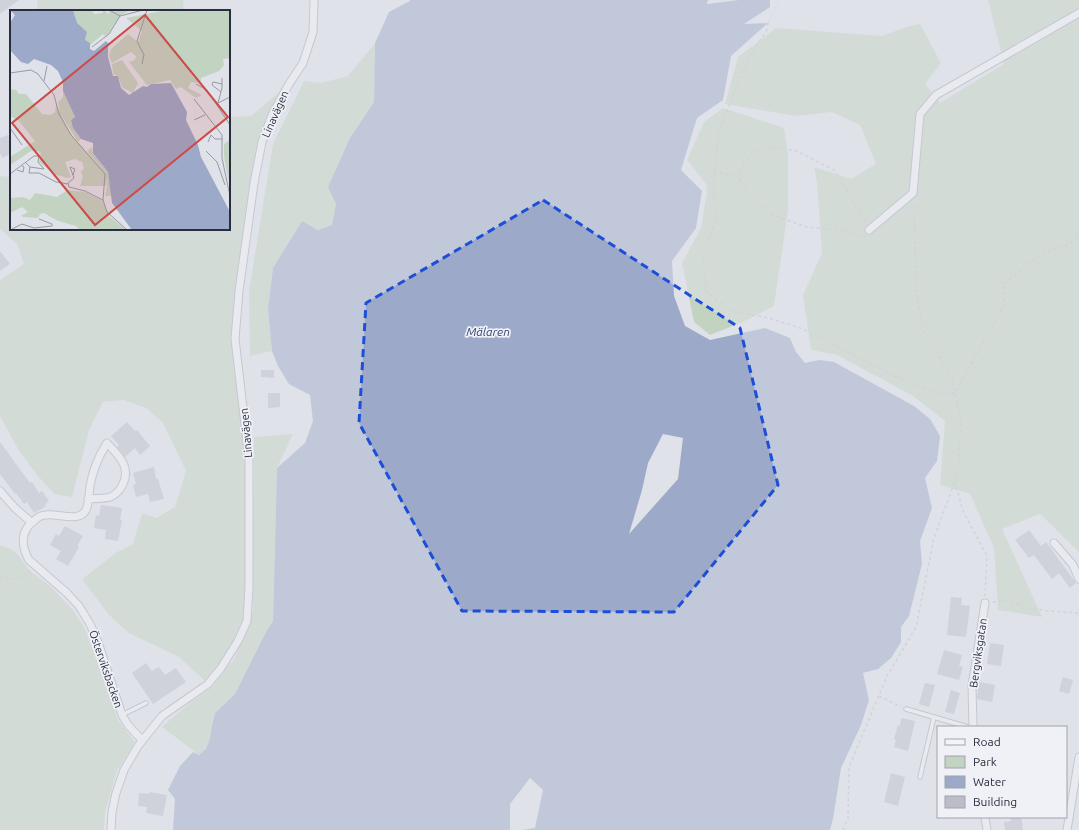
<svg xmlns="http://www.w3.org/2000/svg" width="1079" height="830" font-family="Ubuntu,sans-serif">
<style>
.green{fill:#c3d3c2}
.water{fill:#9ca9c8;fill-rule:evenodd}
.pier{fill:#e0e2e9}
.building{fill:#bbbdc9}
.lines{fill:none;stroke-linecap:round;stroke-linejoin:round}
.service-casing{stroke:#a5a8b3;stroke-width:5.5}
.minor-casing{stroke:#a5a8b3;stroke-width:9}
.path{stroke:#bec0c7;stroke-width:1.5;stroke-dasharray:3 3;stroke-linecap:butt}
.service{stroke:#f3f4f7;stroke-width:3.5}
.minor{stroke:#f3f4f7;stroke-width:7}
.marked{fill:none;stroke:#1d4ed8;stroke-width:3;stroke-dasharray:8 5;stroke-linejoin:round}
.labels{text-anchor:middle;stroke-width:3.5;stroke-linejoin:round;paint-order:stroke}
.street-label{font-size:11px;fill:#292d40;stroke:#f0f1f6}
.water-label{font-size:12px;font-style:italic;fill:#344573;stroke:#f0f1f6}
.inset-road{fill:none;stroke:#979aa5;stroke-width:1}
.view{fill:#cb4c48;fill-opacity:0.15;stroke:#cb4c48;stroke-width:2}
.inset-edge{fill:none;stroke:#292d40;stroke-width:2}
</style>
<rect width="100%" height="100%" fill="#e0e2e9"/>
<!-- green -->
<path class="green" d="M37 0H183L184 11H38Z
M988 0H1079V552L1040 514 1002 529 1042 617 998 610 994 548 970 494 940 485 945 421 913 396 837 355 811 350 803 295 822 253 817 183 814 167 851 179 876 164 860 125 832 112 796 116 725 104 738 57 776 28 882 36 906 27 920 24 941 63 925 84 940 103 1004 64Z
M375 43 374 102 350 138 332 225 318 230 302 221 273 268 268 309 272 351 250 356 249 291 273 144 304 81 321 83 348 76Z
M289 84 262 142 235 339 249 459 247 621 208 684 179 657 129 633 109 615 82 579 117 552 133 544 142 513 156 518 175 507 186 471 163 423 146 408 124 400 103 402 89 430 72 497 54 494 37 475 18 449 0 416V280L24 264 17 244 0 229V176L11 177V229H229V117L251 116Z
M723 108 784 128 788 154V210L774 306 743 322 710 335 694 322 682 263 701 228 707 192 706 184 687 160 704 122Z
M293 434 277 468 273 621 267 630 235 694 215 713 211 730 210 738 206 749 199 755 162 727 187 705 211 688 235 658 253 611 254 437Z
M0 545 11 549 19 556 30 571 50 586 73 610 84 627 92 647 118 720 135 742 117 771 105 812 104 830H0Z"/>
<!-- water -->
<path class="water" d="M410 0H779L768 23 731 56 723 100 697 118 681 170 702 191 696 228 672 261 674 296 685 326 710 340 765 328 790 338 796 352 805 363 819 360 834 362 914 406 930 419 940 436 937 461 925 478 932 508 920 541 922 564 909 616 901 627V642L891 658 878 669 863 673 869 700 861 725 841 768 833 819 830 830H522L535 828 543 790 530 778 510 804V830H173L175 799 168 790 180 766 193 752 199 755 206 749 210 738 211 730 215 713 235 694 267 630 273 621 277 468 305 443 313 421 310 395 289 384 278 366 272 351 268 309 273 268 302 221 318 230 332 225 336 204 328 187 350 138 374 102 375 43 389 12 410 1ZM663 434 683 438 678 479 629 534 642 490 648 463Z"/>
<!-- pier -->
<path class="pier" d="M708 0H739L707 4Z
M770 0H779L768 23 744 24 770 7Z"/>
<!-- building -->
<path class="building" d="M0 0H19L0 14Z
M8 135 11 142V154L2 158 0 153V138Z
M0 251 10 264 0 271Z
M261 370H274V378L261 377Z
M268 393H280V407L268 408Z
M127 422 135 431 137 430 150 446 140 455 135 448 125 457 117 447 119 445 111 436Z
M0 442 30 483 32 482 39 493 42 491 49 501 45 504 46 506 34 513 27 502 24 504 16 493 15 494 0 474Z
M154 467 156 479H158L164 499 150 502 148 494 136 497 133 485 136 484 133 473Z
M101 505 122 508 120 520H122L118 541 105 539 106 530 94 528 96 515 99 516Z
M65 526 83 536 77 546 79 547 68 566 56 559 61 551 50 545 56 534 59 536Z
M1029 530 1041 546 1046 542 1076 583 1070 588 1059 573 1052 579 1034 555 1029 558 1015 540Z
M951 597 962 598 961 605 970 606 966 637 947 635Z
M990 643 1004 645 1001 666 987 664Z
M944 650 962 655 959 666 963 667 959 680 937 674Z
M146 663 152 671 159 667 165 675 176 668 186 682 153 704 132 673Z
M1063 677 1073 680 1069 694 1059 691Z
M979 682 995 685 992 702 977 699Z
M925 683 935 685 929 707 919 704Z
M951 690 960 693 954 714 945 712Z
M901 718 915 721 908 751 894 747 896 740 894 739 898 725 900 726Z
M891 773 905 777 898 806 884 802Z
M150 792 167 795 163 816 146 813 147 807 138 806 139 793 149 794Z
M1010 817H1021L1023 830H1005L1004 822 1011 821Z"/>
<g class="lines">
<defs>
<path id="service" d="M906 709 968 727
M122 715 146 703
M920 777 934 717"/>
<path id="minor" d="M869 230 913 193 920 114 936 95 1079 13
M0 491 15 508 31 522
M88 499C95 498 104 499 110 497 116 495 119 491 122 486 132 467 119 456 107 443 98 457 93 469 90 486 89 493 89 504 86 510 79 523 58 513 46 515 42 515 38 517 35 520 20 530 21 546 29 560L67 593 79 606 90 624 99 645 122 715 128 725 142 740
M1054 543 1073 565 1079 579
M973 727 972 686 985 603
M985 817 987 830
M111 830 112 812 116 793 124 770 138 746 162 716 208 684 221 668 238 641 247 621 249 587V459L235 339 239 291 254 183 262 142 272 115 289 84 303 63 313 32 314 0
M1067 830 1079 757"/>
</defs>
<!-- service casing -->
<use href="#service" class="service-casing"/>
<!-- minor casing -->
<use href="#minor" class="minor-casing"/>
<!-- path -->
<path class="path" d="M768 23 767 30 748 59 719 131 713 185 716 219 703 254 706 291 731 311 769 318 803 329 894 376 934 392 955 393 1004 305V284L1041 254 1070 244 1079 233
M771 147 797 151 834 170 846 188 869 230 865 237 845 231 807 227 770 214 748 192 739 177 744 161 756 152Z
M714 171 738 177
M955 481 963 511 987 556 985 596
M0 576C14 580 18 580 30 571
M993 602 1005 600 1029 608 1049 611 1079 613
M879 696 901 707
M843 830 848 818 849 767 887 676 916 627 934 538 955 481 959 459 961 421 952 378 924 330 916 294 914 203"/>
<!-- service -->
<use href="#service" class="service"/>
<!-- minor -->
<use href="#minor" class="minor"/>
</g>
<!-- marked area -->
<path d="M0 0H1079V830H0ZM543 200 740 328 778 485 674 612 462 611 359 423 366 303Z" fill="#e0e2e9" fill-opacity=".55" fill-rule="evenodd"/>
<path class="marked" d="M543 200 740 328 778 485 674 612 462 611 359 423 366 303Z"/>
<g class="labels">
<!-- street labels -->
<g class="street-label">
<text transform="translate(275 114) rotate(-66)" y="4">Linavägen</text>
<text transform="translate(246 433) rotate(-95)" y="4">Linavägen</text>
<text transform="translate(978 653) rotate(-82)" y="4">Bergviksgatan</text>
<text transform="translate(106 669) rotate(71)" y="4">Österviksbacken</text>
</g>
<!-- water labels -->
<g class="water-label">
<text x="488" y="336">Mälaren</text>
</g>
</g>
<!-- overview -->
<g transform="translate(10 10)">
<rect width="220" height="220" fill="#e0e2e9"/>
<path d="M63 0H82L84 4 92 3 94 0 98 4 101 0H120L110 6 98 24 95 26 93 24 80 35 75 30 77 22 67 14ZM157 0H220V48L213 49 214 55 209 61 191 68V73L181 72 178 78 192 85 186 88 171 77 166 79 160 70 137 75 119 52 125 50 126 46 121 42 102 53 99 46 101 39 118 24 128 32 132 21 116 8ZM112 50 128 73 123 83 112 77 108 66 103 64 102 54ZM0 79 6 80 9 84H16L32 104 41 105 45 102 46 94 61 125 92 159 77 141 82 137 83 143 98 162 102 186H95L97 176 96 168V176H70L73 166 71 162 74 158 72 152 65 149 55 152 61 167 58 168 44 164 29 152 31 143 29 141H21L0 155V147L25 131 9 111 0 106ZM53 81 65 107 61 110 63 118 71 129 68 132 50 103 48 92 53 87ZM220 130V177L214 147V134ZM57 180 75 182 93 191 99 206 116 220H70L66 216 48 211 34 203 30 204 28 208 14 207 11 206 18 202 12 197 0 203V188L13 187 20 190 25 183 47 187Z" fill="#c3d3c2"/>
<path d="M0 0H63L67 13 77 22 75 30 80 33V39L84 41 96 31 98 33V47L103 66H108L111 78 119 85 133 76 137 77 141 74 161 73 177 102 176 110 188 135 191 147 220 202V220H122L102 193 98 162 83 143V133L71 129 63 118 61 110 65 107 53 81V72L48 61 41 55 24 49 18 54 11 52 0 40V13L5 5Z" fill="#9ca9c8"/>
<path class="inset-road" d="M99 0 110 6M82 37 99 24 110 6 133 0M132 54 134 45 127 31 137 0M0 63 21 60 28 64 44 85 49 104 61 125 95 164 93 190 97 202 117 220M34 71 37 56M186 74 197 80 220 115M211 82 202 75 203 72 212 74M184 89 212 125V148L220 186M208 93 212 78V68M208 93 220 87M184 110 195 105M0 118 12 135M198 132 201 125 205 129H213M196 141 207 152 215 175M15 152 20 157 19 163H29L46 172 58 174M7 160 13 162 14 157 12 156M0 164 24 146H29L28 152 34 159 20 157M63 165 65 159 60 157 64 168 58 173 59 177 75 181 93 190M2 219 12 214 24 218 42 216V214L29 209"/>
<path class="view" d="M135 5 218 107 85 215 2 113Z"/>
<rect width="220" height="220" class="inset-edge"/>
</g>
<!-- legend -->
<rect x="937" y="726" width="130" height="92" fill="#f0f1f6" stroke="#a0a3ad"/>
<rect x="945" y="739" width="20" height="6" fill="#f3f4f7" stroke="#a0a3ad"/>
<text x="973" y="746" font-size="12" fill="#292d40">Road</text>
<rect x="945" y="756" width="20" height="12" fill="#c3d3c2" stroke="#a0a3ad"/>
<text x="973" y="766" font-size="12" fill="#292d40">Park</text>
<rect x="945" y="776" width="20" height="12" fill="#9ca9c8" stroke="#a0a3ad"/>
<text x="973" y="786" font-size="12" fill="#292d40">Water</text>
<rect x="945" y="796" width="20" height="12" fill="#bbbdc9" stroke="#a0a3ad"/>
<text x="973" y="806" font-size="12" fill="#292d40">Building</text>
</svg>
